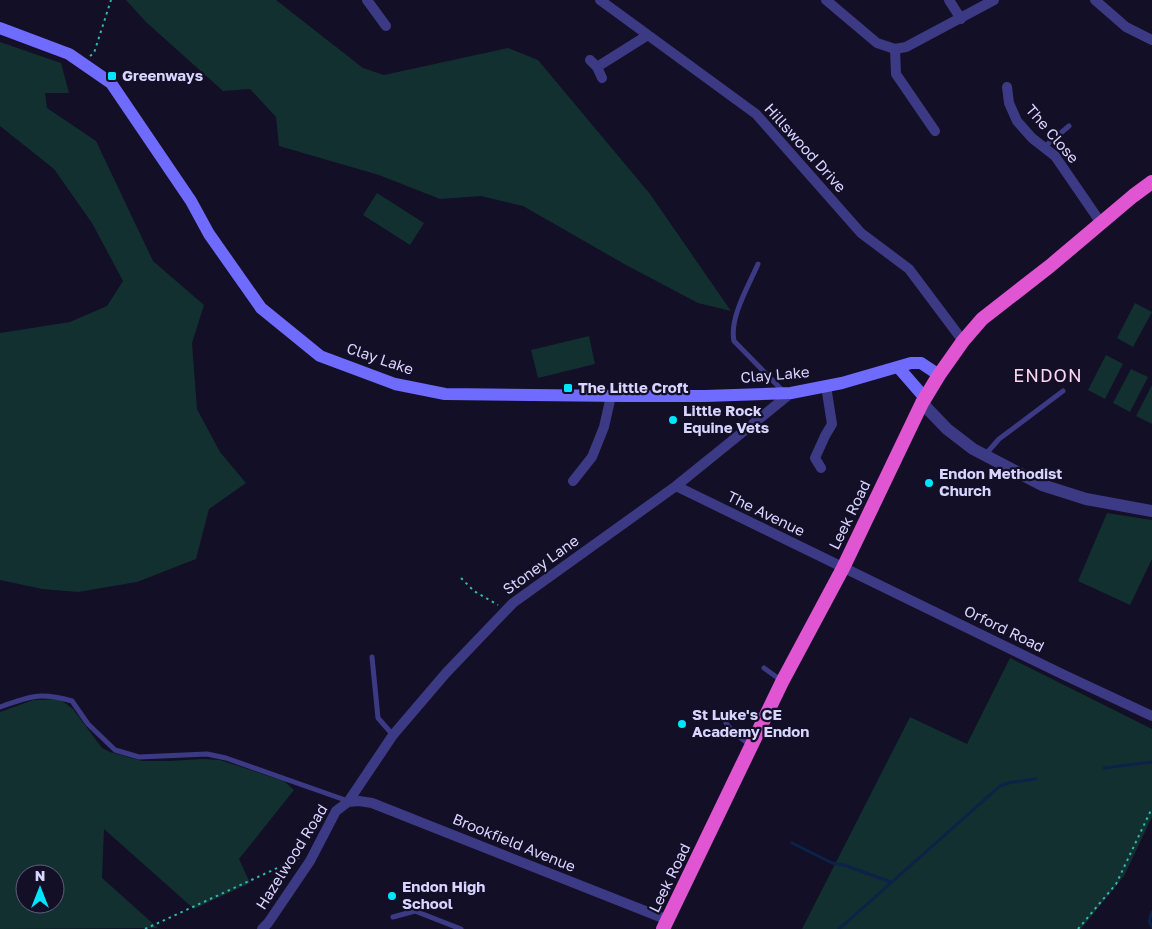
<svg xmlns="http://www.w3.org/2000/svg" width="1152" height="929" font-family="'Golos Text',sans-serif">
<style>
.green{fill:#12302f;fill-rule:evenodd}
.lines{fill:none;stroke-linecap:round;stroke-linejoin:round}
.stream{stroke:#0c2248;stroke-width:3}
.path{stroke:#2fb8b0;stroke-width:2;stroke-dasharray:2.5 4;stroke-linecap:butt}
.service{stroke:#3d3a85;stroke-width:5}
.minor{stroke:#3d3a85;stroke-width:10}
.tertiary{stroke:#3d3a85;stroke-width:12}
.secondary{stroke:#6f6bff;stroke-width:12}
.trunk{stroke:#e055d1;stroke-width:14}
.poi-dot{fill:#00e5ff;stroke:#130f26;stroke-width:2}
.labels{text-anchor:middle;stroke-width:4.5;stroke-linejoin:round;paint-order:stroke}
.poi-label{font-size:15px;font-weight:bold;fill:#d9d4ff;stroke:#130f26;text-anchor:start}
.street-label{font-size:15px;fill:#d9d4ff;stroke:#130f26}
.quarter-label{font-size:18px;letter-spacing:1px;fill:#ffd6f0;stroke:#130f26}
</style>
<rect width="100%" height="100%" fill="#130f26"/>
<!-- green -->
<path class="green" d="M126 0H276L363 68 384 75 508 48 538 60 650 194 731 311 698 303 626 265 523 206 481 196 440 199 379 175 279 146 276 117 250 89 223 91 146 22Z
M0 42 61 63 69 93H45L47 108 96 141 153 261 204 305 192 343 197 409 220 452 246 483 209 509 196 559 137 582 78 592 42 589 0 580V333L70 322 107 306 123 281 92 223 54 169 0 126Z
M377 193 424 223 410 245 363 215Z
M1135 303 1152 312 1133 347 1117 338Z
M589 336 595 364 538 378 531 350Z
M1106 355 1123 364 1105 399 1088 390Z
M1131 369 1148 377 1130 412 1113 403Z
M1152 385V424L1136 416Z
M1107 513 1152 520V559L1130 605 1078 581Z
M1010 658 1152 729V817L1124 876 1081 929H802L910 717 967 744Z
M60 699 73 709 102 748 110 752 142 761H169L203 759 220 760 284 781 294 790 239 859 250 883 194 909 104 829 102 878 158 928 0 929V712L33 700ZM25 874H55V904H25Z"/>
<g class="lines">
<!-- stream -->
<path class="stream" d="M1104 768 1152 762
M792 843 832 863 844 865 891 882
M1152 912 1149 921 1152 927
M839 929 1000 786 1008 783 1036 779"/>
<!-- path -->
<path class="path" d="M90 56 94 53 111 0
M461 578 474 591 498 605
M145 929 299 858
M1078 929 1116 884 1152 808"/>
<!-- service -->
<path class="service" d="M1043 148 1069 126
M758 264C749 285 729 318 734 341L783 391
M985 455 999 439 1063 391
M372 657 378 718 393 735
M764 668 782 681
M0 707C30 696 40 692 72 701L88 724 115 750 139 757 207 754 226 758 348 801
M726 723 733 732 750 745
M393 917 415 911 461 929"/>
<!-- minor -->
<path class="minor" d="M367 0 386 26
M600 0 756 114 861 233 909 269 963 341
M826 0 877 43 895 49 906 47 994 0
M949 0 961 19
M1095 0 1126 27 1152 40
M895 49 896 74 935 131
M590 60 597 67 602 78
M597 67 648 35
M1007 87 1009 103 1017 121 1032 138 1055 156 1101 223
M821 468 815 458 825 436 832 424 826 386
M573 481 592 457 604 427 611 396
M676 486 1062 674 1152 716
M348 802 359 801 372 803 668 920
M262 929 268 923 310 861 336 811 348 802 393 735 446 673 513 603 676 486 791 393"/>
<!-- tertiary -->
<path class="tertiary" d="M922 403 947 429 973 449 1042 485 1086 499 1152 511"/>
<!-- secondary -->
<path class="secondary" d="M0 28 69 54 111 83 191 201 209 234 261 308 320 356 395 384 445 394 623 396H705L791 393 842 383 911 363H921L939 375
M898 367 925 398"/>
<!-- trunk -->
<path class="trunk" d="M663 929 782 682 843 568 922 403 939 375 963 341 982 319 1050 266 1133 196 1152 182"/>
</g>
<!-- markers -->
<g class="poi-dot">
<rect x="107" y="71" width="10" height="10" rx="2.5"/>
<rect x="563" y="383" width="10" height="10" rx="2.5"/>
<circle cx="673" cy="420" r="5"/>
<circle cx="929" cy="483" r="5"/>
<circle cx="682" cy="724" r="5"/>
<circle cx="392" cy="896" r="5"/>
</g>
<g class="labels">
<!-- poi labels -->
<g class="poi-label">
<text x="122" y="81">Greenways</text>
<text x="578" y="393">The Little Croft</text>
<text x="683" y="416">Little Rock<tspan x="683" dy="17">Equine Vets</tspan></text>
<text x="939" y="479">Endon Methodist<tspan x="939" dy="17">Church</tspan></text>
<text x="692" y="720">St Luke's CE<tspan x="692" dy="17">Academy Endon</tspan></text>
<text x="402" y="892">Endon High<tspan x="402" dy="17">School</tspan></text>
</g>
<!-- street labels -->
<g class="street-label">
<text transform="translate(1052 134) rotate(49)" y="5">The Close</text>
<text transform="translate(805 148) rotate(48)" y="5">Hillswood Drive</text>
<text transform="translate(380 359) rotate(19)" y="5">Clay Lake</text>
<text transform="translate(775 375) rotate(-5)" y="5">Clay Lake</text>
<text transform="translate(766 514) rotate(26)" y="5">The Avenue</text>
<text transform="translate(850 515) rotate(-64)" y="5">Leek Road</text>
<text transform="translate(541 565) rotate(-36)" y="5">Stoney Lane</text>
<text transform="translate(1004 629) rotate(26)" y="5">Orford Road</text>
<text transform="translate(514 843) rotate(22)" y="5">Brookfield Avenue</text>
<text transform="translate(292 857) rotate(-58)" y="5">Hazelwood Road</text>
<text transform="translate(670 878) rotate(-64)" y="5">Leek Road</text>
</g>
<!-- quarter labels -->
<g class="quarter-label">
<text x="1048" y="382">ENDON</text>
</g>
</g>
<!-- north arrow -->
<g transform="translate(40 889)"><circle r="24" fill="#130f26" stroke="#625e7d"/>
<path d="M0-4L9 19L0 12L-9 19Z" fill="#00e5ff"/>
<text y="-8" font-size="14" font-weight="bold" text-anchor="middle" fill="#d9d4ff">N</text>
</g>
</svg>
